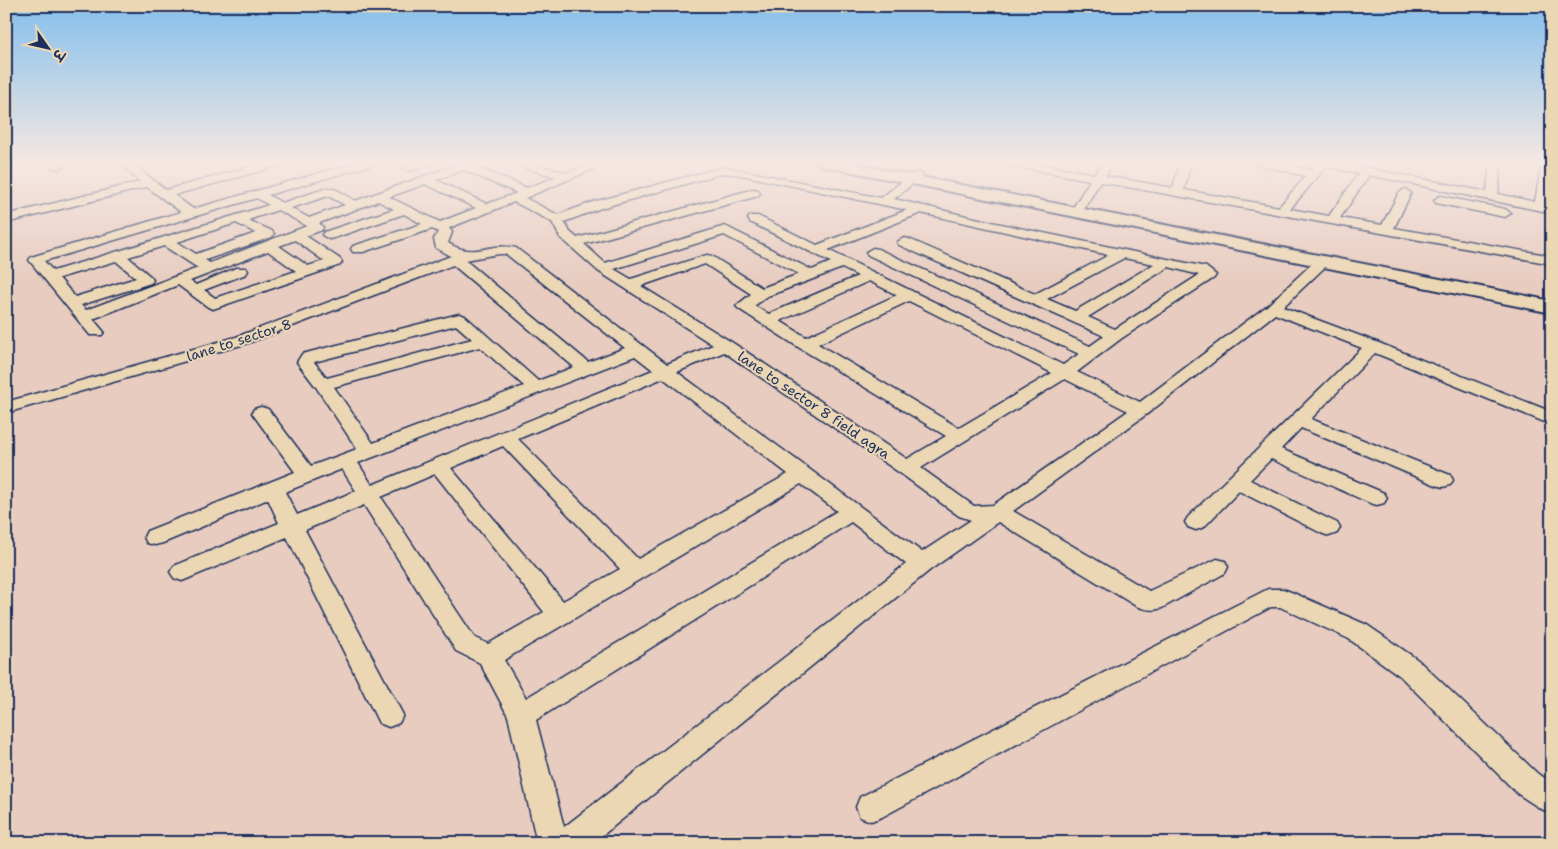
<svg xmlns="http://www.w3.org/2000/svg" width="1558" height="849" font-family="'Shantell Sans','Playpen Sans Deva',sans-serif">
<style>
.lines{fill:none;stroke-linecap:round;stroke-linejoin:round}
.minor-casing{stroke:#1b2f5e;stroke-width:3}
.tertiary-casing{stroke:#1b2f5e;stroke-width:4}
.minor{fill:#ecd7b5;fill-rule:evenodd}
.tertiary{fill:#ecd7b5;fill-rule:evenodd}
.labels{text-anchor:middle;stroke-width:4;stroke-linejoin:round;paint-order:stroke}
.street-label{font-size:14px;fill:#1b2f5e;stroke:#ecd7b5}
</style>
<rect width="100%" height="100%" fill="#e8ccc0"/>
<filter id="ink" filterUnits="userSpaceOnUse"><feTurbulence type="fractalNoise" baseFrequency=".02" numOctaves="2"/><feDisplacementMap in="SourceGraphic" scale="10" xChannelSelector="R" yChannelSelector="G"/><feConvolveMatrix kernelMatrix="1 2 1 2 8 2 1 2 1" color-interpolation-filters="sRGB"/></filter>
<g filter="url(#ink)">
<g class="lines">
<defs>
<path id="minor" d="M49 162H60L64 166 58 169 54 168Z
M118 162H130L166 190 268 162H286L285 164 174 195 193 209 358 162H376L375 164 268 195 282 203 327 188 337 190 355 201 464 162H480L474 166 527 188 556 177 512 164 511 162H529L567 173 595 162H610L525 198 558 215 593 202 724 167 881 198 913 173H921L923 175 921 177 894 199 996 223 1201 266 1206 267 1216 275 1214 278 1122 338 1077 372 1140 402 1268 305 1317 259 1322 258 1329 262 1327 265 1283 307 1379 343 1552 412V425L1375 353 1311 419 1450 475 1453 480 1450 485 1443 487 1436 485 1301 428 1281 449 1384 493 1387 498 1384 503 1377 505 1370 503 1271 459 1250 480 1337 523 1340 528 1337 533 1329 536 1321 533 1239 491 1204 527 1196 530 1188 527 1185 522 1188 517 1362 348 1275 314 1147 414 1013 511 1149 591 1217 559 1225 561 1228 567 1225 573 1162 608C1153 611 1145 610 1136 606L998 522 930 570 593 843H537L508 716 480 663 456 651 364 505 305 530 403 715 399 723 389 727 379 723 287 537 182 581 174 578 170 572 174 566 279 523 268 499 163 543 155 545 147 543 144 537 147 531 295 472 252 413 254 409 261 407 268 409 311 466 357 449 316 387 297 362 302 354 459 314 465 316 538 381 574 367 453 265 248 343 6 413V402L236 337 451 256 436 248 434 239 438 232 432 229 363 252H353L351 249 353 246 422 224 404 214 334 238 329 239 322 235 324 232 394 209 378 201 319 223 323 227 322 230 306 236 340 259 342 262 340 265 213 309 208 307 178 285 93 319 104 332 102 335H90L29 260 31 257 181 212 147 187 6 223V215L140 182ZM464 170 517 193 487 204 436 180ZM724 173 741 175 907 210 817 245 758 216H750L748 219 750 222 831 262 812 270 725 226 605 263 584 244 758 196 760 193 758 190 754 189 577 238 570 232 564 222 601 208ZM425 184 476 208 440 222 389 197ZM328 196 345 205 309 218 291 208ZM257 198 269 205 53 271 44 261ZM514 202 552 222 560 237 598 271 713 345 667 364 516 248C488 241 476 260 448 243L452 232 449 228ZM278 210 307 226 210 263 205 260 272 237 274 234 272 231 248 220ZM921 213 1109 255 1035 294 909 239 904 238 897 242 899 245 1104 336 1090 346 878 249 873 248 866 252 868 255 1079 354 1063 365 828 250ZM236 223 256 233 196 254 177 242ZM724 235 799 274 762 288 712 256 707 255 631 279 614 269ZM295 240 324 261 308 266 279 246ZM164 246 198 268 86 310 81 305 151 283 153 280 151 277 128 257ZM268 251 296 271 215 298 204 290 246 274 248 271 246 268H236L196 285 190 281ZM499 254H506L625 348 588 362 465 260ZM1124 258 1154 264 1075 311 1047 299ZM116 261 136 278 75 297 59 278ZM705 264 751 294 736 306 739 309 798 347 946 436 907 459 733 343 641 286ZM1169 267 1199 275 1115 329 1088 317ZM842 268 858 276 769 314 754 306 768 296ZM869 281 897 295 806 337 780 321ZM909 301 1052 373 959 428 818 344ZM456 325 472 339 327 378 314 362ZM480 347 524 386 373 443 334 387ZM724 352 900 473 959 516 971 520 922 552 677 372ZM635 356 653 370 372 485 358 463ZM663 378 788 474 638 559 518 439ZM1065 379 1128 411 993 505 974 506 921 468ZM503 446 620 569 563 601 451 468ZM342 469 356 491 297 515 285 492ZM435 474 544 612 488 644 474 637 381 497ZM801 484 837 511 526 698 504 660ZM851 522 906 564 564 827 536 720Z
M417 162H434L433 164 409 171 403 168 405 166Z
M1004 162H1028L1094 174 1104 162H1115L1105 176 1173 188 1180 162H1191L1184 190 1279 207 1306 176 1255 164 1254 162H1275L1311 170 1316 164 1315 162H1337L1487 192 1490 162H1501L1498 194 1535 202 1542 162H1552L1547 204 1552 205V213L1369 175 1340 218 1382 225 1399 193 1405 189 1411 193 1394 228 1552 256V264L1100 182 1080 216 1076 217 1070 213 1090 180 1009 165ZM1326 167 1359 173 1329 216 1290 209Z
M1440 196 1505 209 1511 213 1505 217 1436 203 1434 200Z
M1268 589H1283L1291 592 1367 625 1418 660 1538 774 1552 782V813L1541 809 1518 794 1400 676 1349 639 1280 607H1271L882 817 871 821 860 817 856 807 860 797Z"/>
<path id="tertiary" d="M816 162H845L1552 301V313L823 166Z"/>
</defs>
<!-- minor casing -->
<use href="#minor" class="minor-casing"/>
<!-- tertiary casing -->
<use href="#tertiary" class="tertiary-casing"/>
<!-- minor -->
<use href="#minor" class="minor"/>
<!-- tertiary -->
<use href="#tertiary" class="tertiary"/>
</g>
</g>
<!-- sky -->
<linearGradient id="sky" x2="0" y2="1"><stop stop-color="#84bfeb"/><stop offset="0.58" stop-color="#f5e8e3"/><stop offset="1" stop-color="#f5e8e3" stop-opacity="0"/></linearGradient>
<rect width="1558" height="281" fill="url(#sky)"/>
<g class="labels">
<!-- street labels -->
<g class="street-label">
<text transform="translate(239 340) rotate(-18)" y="5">lane to sector 8</text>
<text transform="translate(814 405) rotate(34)" y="5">lane to sector 8 field agra</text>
</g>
</g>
<!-- margin -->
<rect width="1558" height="849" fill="none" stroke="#ecd7b5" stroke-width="25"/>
<rect x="12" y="12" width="1533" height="824" fill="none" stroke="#1b2f5e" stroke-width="2" filter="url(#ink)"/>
<!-- north arrow -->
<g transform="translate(48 48) rotate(124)" stroke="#ecd7b5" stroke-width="4" paint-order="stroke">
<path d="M0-4L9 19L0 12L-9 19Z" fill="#1b2f5e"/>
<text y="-8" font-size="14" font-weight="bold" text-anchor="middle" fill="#1b2f5e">उ</text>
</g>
</svg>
